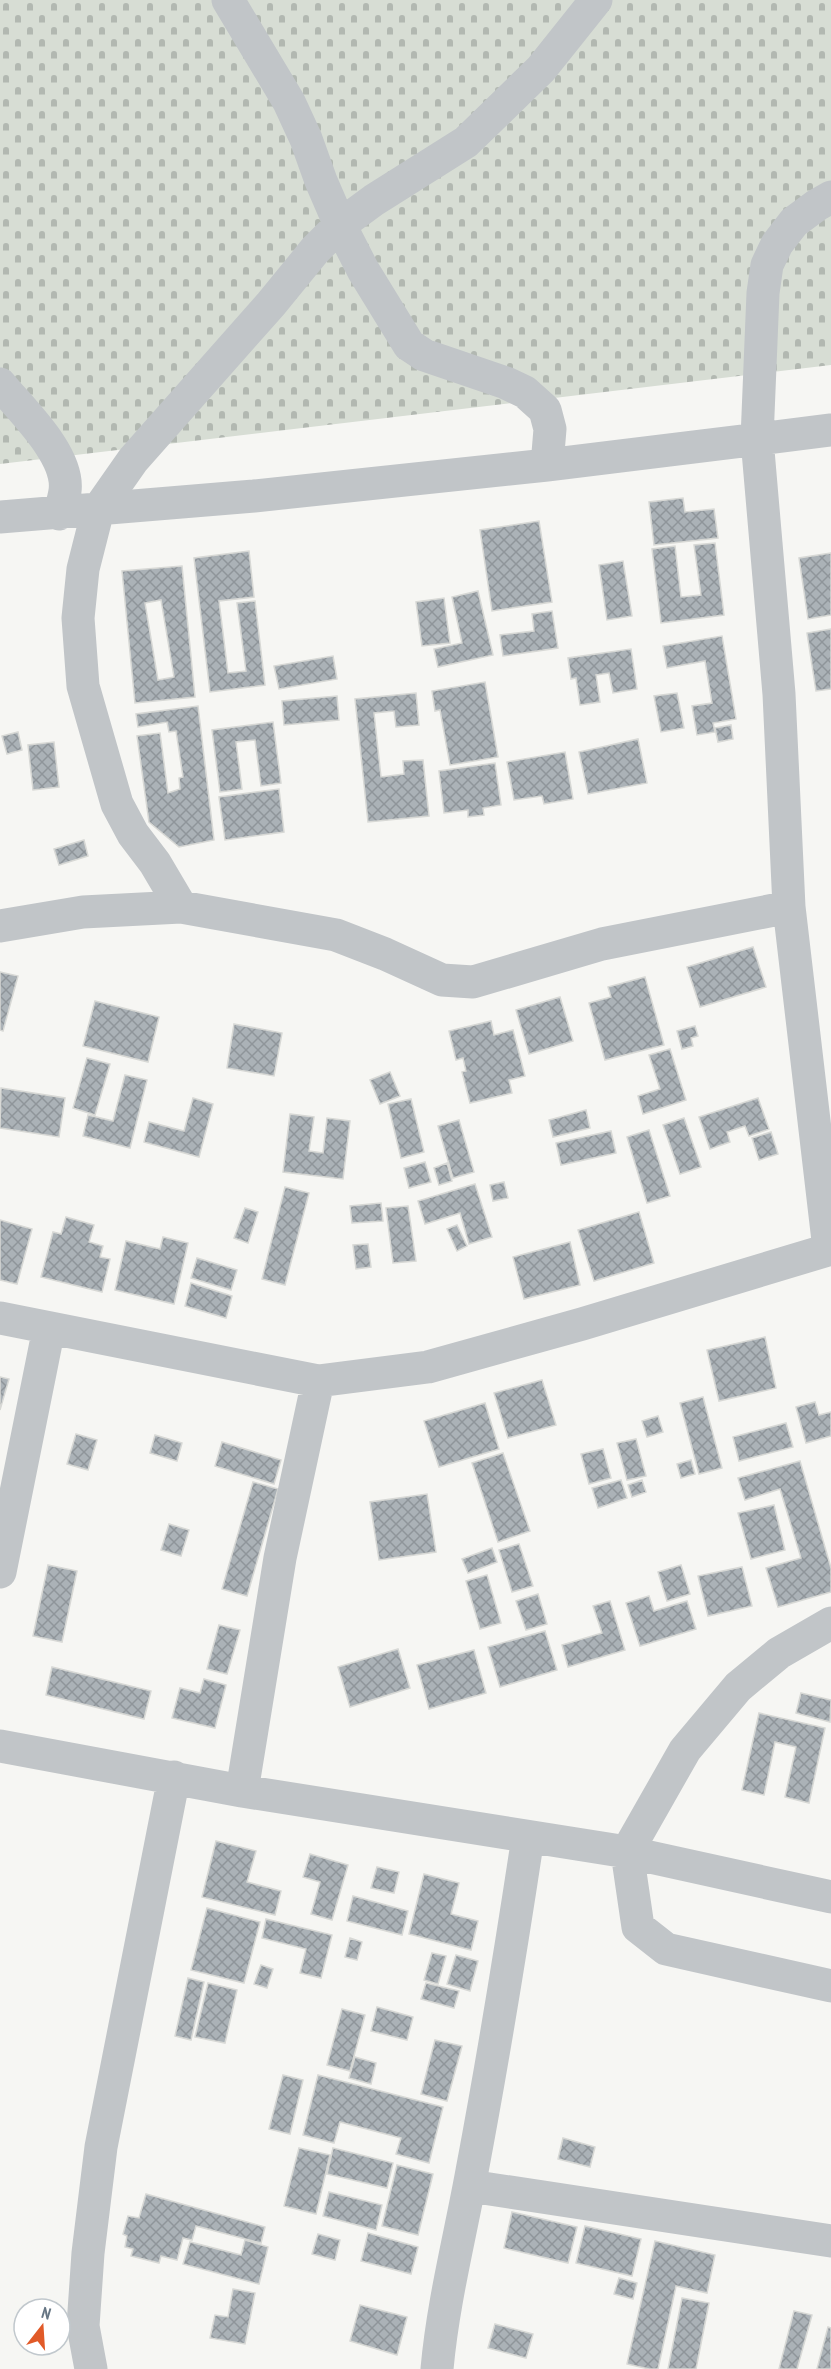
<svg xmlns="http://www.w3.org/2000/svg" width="831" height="2369" font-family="'PT Sans Narrow',sans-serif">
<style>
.cemetery{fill:url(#cemetery-stones)}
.building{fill:url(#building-cross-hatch);stroke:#d7d8d5;stroke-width:1.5;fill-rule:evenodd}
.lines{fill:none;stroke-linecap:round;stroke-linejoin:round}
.minor{stroke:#c1c5c8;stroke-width:33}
</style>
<defs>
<pattern id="cemetery-stones" width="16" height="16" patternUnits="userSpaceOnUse" patternTransform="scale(1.5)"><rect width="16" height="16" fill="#d7ddd4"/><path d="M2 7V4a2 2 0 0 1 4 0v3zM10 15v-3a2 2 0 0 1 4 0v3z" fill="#b2b8b1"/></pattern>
<pattern id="building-cross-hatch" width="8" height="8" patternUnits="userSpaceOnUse" patternTransform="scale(1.5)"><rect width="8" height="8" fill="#abb2b7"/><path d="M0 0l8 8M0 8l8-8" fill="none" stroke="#8f959a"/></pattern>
</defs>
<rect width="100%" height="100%" fill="#f6f6f3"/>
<!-- cemetery -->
<path class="cemetery" d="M0 0H831V365L0 464Z"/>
<!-- building -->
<path class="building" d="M683 498 685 512 714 509 718 538 654 545 649 502Z
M539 521 552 602 492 611 480 530Z
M715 543 724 615 661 623 652 549 675 546 681 597 701 595 694 545Z
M249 551 254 597 219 601 228 673 246 671 237 603 255 601 265 685 210 692 194 558Z
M831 553V615L808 619 799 558Z
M623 561 632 616 607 620 599 565Z
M182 566 195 697 135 703 122 571ZM161 600 174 677 158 680 145 603Z
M478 591 493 655 438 667 434 649 462 643 452 597Z
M444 598 450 643 422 646 416 602Z
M552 611 558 648 503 656 500 635 534 631 532 614Z
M831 629V689L816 691 807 633Z
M722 636 736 719 713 723 715 732 697 735 692 706 712 703 705 661 667 668 663 646Z
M631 649 637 689 613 693 609 673 596 675 600 702 580 705 576 678 571 679 568 658Z
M333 656 337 679 279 689 274 666Z
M485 682 498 757 450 765 440 710 435 711 432 691Z
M416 693 419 725 396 727 394 711 374 713 381 777 404 774 403 761 423 760 429 816 368 822 355 699Z
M677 693 684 728 661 732 654 696Z
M337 696 339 720 284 725 282 701Z
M198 706 214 840 179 847 149 822 137 736 160 733 168 793 180 789 179 778 183 777 176 731 169 732 167 722 138 727 136 714Z
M273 722 281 783 261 786 255 740 236 742 242 789 220 792 212 730Z
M731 725 733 739 718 742 715 728Z
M18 732 22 750 7 754 2 736Z
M638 739 647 783 588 794 579 752Z
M54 742 59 787 33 790 28 745Z
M565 752 573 799 544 804 542 796 514 800 507 762Z
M495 763 501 805 483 808 484 815 468 817V810L444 813 439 771Z
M279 789 284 832 225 840 219 797Z
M84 840 88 856 59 865 54 849Z
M753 947 766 987 700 1007 687 967Z
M0 972 18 976 3 1031 0 1030Z
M645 977 664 1045 605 1060 589 1003 611 997 608 987Z
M560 997 573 1041 529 1054 516 1010Z
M95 1001 159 1017 148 1062 83 1046Z
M491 1021 494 1035 513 1030 525 1076 509 1080 512 1093 470 1103 462 1072 466 1071 463 1058 456 1060 449 1031Z
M234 1024 282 1033 274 1076 227 1068Z
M695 1026 698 1036 691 1038 693 1046 682 1049 677 1031Z
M670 1049 686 1100 643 1114 638 1096 660 1089 649 1055Z
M87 1058 110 1064 95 1115 73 1108Z
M390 1072 400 1096 380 1104 370 1080Z
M125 1075 147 1080 130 1148 83 1136 88 1115 113 1121Z
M1 1088 65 1098 59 1137 0 1128Z
M193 1098 213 1104 199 1157 144 1142 149 1122 184 1131Z
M758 1098 769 1129 749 1136 745 1126 727 1132 730 1142 710 1149 699 1117Z
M411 1099 424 1152 401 1158 388 1104Z
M586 1110 590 1128 553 1137 549 1120Z
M290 1114 314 1117 309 1151 323 1153 327 1118 350 1121 343 1179 283 1172Z
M684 1118 701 1167 680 1174 663 1125Z
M459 1120 474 1172 453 1178 438 1126Z
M649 1130 670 1196 647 1203 627 1137Z
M611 1131 616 1153 561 1165 556 1143Z
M771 1132 778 1154 759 1160 752 1138Z
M425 1162 431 1182 409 1188 404 1168Z
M447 1163 452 1181 439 1185 434 1168Z
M504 1182 508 1198 493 1201 490 1185Z
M475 1184 492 1237 469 1244 460 1213 425 1224 418 1201Z
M285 1187 309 1193 285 1285 262 1279Z
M381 1203 383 1221 352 1223 350 1206Z
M408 1206 416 1261 393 1263 386 1208Z
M245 1208 258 1212 248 1243 234 1238Z
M639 1212 654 1263 594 1281 578 1230Z
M66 1217 94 1225 89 1242 103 1246 100 1257 110 1259 102 1292 41 1277 53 1232 61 1234Z
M0 1220 32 1229 17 1284 0 1280Z
M457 1225 467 1246 457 1251 447 1229Z
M163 1237 188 1243 174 1304 115 1290 126 1241 160 1249Z
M570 1242 580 1285 524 1299 513 1257Z
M368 1244 371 1267 356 1269 353 1245Z
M197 1258 237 1270 231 1290 191 1278Z
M191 1283 232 1296 226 1318 185 1306Z
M765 1337 776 1388 719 1401 707 1350Z
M0 1377 9 1379 0 1410Z
M542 1380 556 1425 508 1438 494 1393Z
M703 1397 722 1468 699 1474 680 1403Z
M815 1402 819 1415 831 1412V1436L806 1443 796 1407Z
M485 1403 499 1449 439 1467 424 1421Z
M658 1416 663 1432 647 1437 642 1421Z
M786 1423 793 1447 739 1461 733 1437Z
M76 1434 97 1440 88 1470 67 1464Z
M155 1435 182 1443 177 1461 150 1453Z
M636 1439 646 1476 627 1480 617 1443Z
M222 1442 281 1460 274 1484 215 1466Z
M603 1449 611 1478 589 1484 581 1454Z
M503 1453 530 1531 498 1542 472 1463Z
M691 1460 695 1474 681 1478 677 1464Z
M800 1461 831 1568V1592L778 1607 766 1568 801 1558 780 1489 745 1500 738 1478Z
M621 1480 627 1498 598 1508 592 1488Z
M642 1480 646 1492 632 1497 628 1485Z
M253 1482 278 1489 247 1596 222 1589Z
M427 1494 436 1552 379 1560 370 1502Z
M774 1505 785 1550 751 1559 738 1513Z
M169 1524 189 1530 181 1556 161 1550Z
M519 1544 533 1586 512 1592 499 1550Z
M492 1548 497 1562 468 1573 462 1559Z
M48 1565 77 1571 62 1642 33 1636Z
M681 1565 690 1594 667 1601 658 1572Z
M742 1567 752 1606 708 1616 698 1576Z
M487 1575 501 1623 480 1629 466 1581Z
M538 1594 547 1624 526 1630 516 1601Z
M649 1596 654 1611 687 1601 696 1629 640 1646 626 1603Z
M610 1601 625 1650 568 1667 562 1645 602 1633 593 1606Z
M219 1625 240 1630 227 1674 207 1669Z
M545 1631 557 1670 500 1687 488 1647Z
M398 1649 410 1688 350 1707 338 1667Z
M474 1650 486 1693 429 1709 417 1665Z
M52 1667 151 1691 144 1719 46 1695Z
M204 1679 226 1685 215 1728 172 1718 180 1688 200 1693Z
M801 1693 831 1700 830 1722 796 1713Z
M759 1713 825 1728 809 1803 785 1797 796 1747 775 1742 764 1795 742 1790Z
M216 1841 256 1851 247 1882 281 1891 275 1915 202 1897Z
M310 1854 348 1865 332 1920 311 1914 320 1882 303 1877Z
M377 1867 399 1872 394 1893 371 1888Z
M424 1874 459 1883 451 1914 478 1921 471 1950 409 1934Z
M353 1896 408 1911 402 1935 347 1921Z
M207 1908 260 1922 244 1983 191 1970Z
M266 1919 332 1935 321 1978 300 1973 306 1949 262 1938Z
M350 1938 362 1942 357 1960 345 1957Z
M432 1953 446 1956 438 1984 424 1980Z
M456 1955 478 1961 470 1991 447 1984Z
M261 1965 273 1969 267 1988 254 1984Z
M188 1978 204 1982 191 2040 175 2036Z
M208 1983 237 1990 225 2043 195 2037Z
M426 1983 459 1991 454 2008 421 1999Z
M377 2007 413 2017 407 2040 371 2031Z
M342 2009 365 2015 350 2071 327 2065Z
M435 2040 462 2046 447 2101 421 2094Z
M355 2057 376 2063 371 2084 349 2078Z
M283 2075 303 2080 290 2134 269 2129Z
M318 2075 443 2107 429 2163 396 2154 401 2138 340 2122 334 2143 303 2135Z
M563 2138 595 2147 590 2167 558 2159Z
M299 2148 330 2155 316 2214 284 2206Z
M333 2148 393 2163 387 2188 327 2174Z
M397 2165 433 2174 418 2235 382 2226Z
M329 2192 382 2205 376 2230 323 2216Z
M146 2194 265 2227 261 2243 196 2226 192 2240 183 2238 177 2260 161 2256 159 2263 131 2256 133 2249 125 2247 127 2236 123 2234 128 2216 139 2218Z
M512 2212 577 2227 568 2263 504 2248Z
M585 2226 641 2239 632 2276 576 2263Z
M368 2233 418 2247 411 2274 361 2261Z
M318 2234 340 2240 335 2260 312 2254Z
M245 2240 268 2247 259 2284 183 2264 190 2242 241 2255Z
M655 2241 715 2255 707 2293 676 2286 658 2369H649L627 2364Z
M619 2278 637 2283 633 2299 614 2294Z
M233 2289 255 2293 245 2344 210 2338 215 2315 228 2317Z
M682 2298 709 2303 696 2369H668Z
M360 2305 407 2317 397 2355 350 2341Z
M794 2311 812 2315 797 2369H779Z
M495 2324 533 2334 526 2358 488 2348Z
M828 2327 831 2328V2369H817Z"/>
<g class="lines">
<!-- minor -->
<path class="minor" d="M228 0 289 102 306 139 321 181 340 225 363 270 409 345 424 355 506 383 525 392 545 410 550 429 547 465
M0 384C21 410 70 455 65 491 64 499 61 507 59 514
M0 517 254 496 547 465 831 430
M181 907 155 863 133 834 117 804 83 686 78 618 83 569 98 510 133 460 271 304 315 250 340 225 374 200 466 142 541 69 596 0
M0 926 83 912 181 907 336 935 385 954 442 980 473 982 602 944 789 907
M829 1249 789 907 779 694 757 439 763 293 767 265 777 244 794 222 817 205 831 197
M0 1318 318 1381 428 1367 582 1324 831 1249
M0 1572 49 1328
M831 1623 779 1653 738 1687 685 1750 627 1852 638 1927 666 1949 831 1986
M0 1746 242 1791 627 1852 831 1897
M242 1791 280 1558 318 1381
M470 2186 831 2241
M91 2369 83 2326 88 2253 101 2147 174 1777
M437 2369C443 2302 460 2237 472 2171 493 2060 511 1949 528 1837"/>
</g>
<!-- north arrow -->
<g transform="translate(42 2327) rotate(17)"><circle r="28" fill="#ffffff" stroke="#c1c8cd" stroke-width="1.5"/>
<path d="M0-4.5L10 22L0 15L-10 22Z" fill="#e15a28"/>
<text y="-9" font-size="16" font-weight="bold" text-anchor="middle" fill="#657583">N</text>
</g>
</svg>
